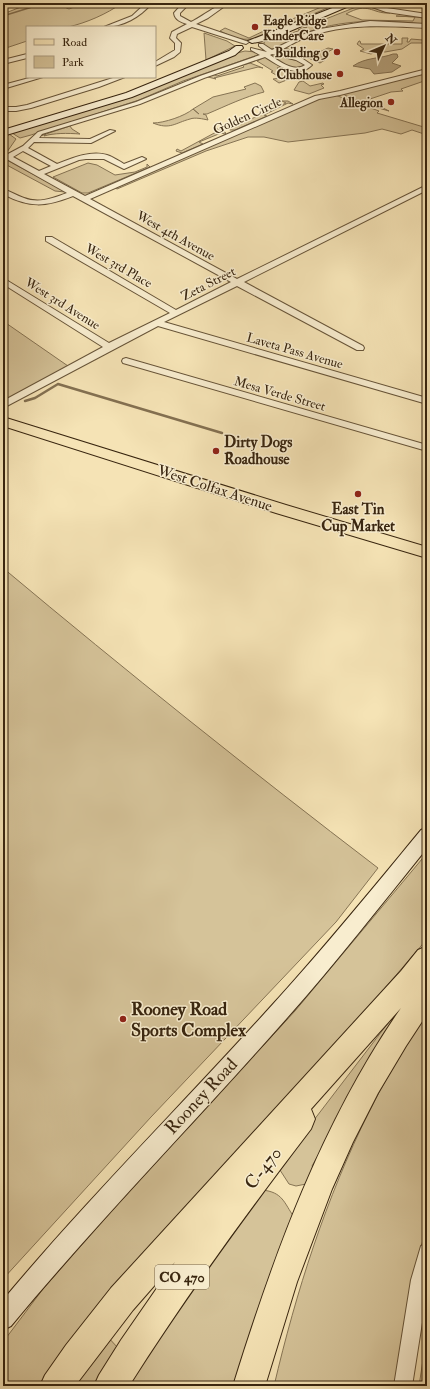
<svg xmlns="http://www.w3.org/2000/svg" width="430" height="1389" font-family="'IM FELL Double Pica',serif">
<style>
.green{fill:#d5c399;stroke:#867454}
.water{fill:#b5a27d;stroke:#837051}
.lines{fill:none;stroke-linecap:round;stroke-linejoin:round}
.stream-far1{stroke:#837051;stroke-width:1.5}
.stream{stroke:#837051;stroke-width:2.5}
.street-casing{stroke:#675438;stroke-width:2}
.secondary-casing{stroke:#38250f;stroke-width:2}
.primary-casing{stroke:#38250f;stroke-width:2}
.highway-casing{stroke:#38250f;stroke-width:2}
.street{fill:#f8edcf;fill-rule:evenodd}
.secondary{fill:#f8edcf;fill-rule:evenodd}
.primary{fill:#f5e3b5;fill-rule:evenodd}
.highway{fill:#f5e3b5;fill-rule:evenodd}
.poi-dot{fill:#8f2418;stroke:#f8edcf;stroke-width:1.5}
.labels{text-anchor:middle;stroke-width:3;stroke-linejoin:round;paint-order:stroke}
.far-poi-label{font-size:13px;font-weight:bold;fill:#38250f;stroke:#f8edcf;text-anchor:end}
.far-street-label{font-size:13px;fill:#38250f;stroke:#f8edcf}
.shield{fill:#f8edcf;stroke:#726149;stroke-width:1}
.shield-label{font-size:14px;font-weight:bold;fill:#38250f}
.poi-label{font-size:15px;font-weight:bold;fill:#38250f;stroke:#f8edcf;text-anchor:start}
.street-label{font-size:15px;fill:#38250f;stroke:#f8edcf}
.near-poi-label{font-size:18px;font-weight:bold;fill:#38250f;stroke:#f8edcf;text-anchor:start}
.near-street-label{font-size:18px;fill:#38250f;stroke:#f8edcf}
</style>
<rect width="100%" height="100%" fill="#f5e3b5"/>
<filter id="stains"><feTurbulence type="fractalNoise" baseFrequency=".005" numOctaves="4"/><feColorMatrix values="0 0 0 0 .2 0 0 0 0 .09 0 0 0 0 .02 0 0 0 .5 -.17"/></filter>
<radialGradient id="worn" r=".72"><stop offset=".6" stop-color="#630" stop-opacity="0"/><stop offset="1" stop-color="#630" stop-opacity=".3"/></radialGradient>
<!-- green -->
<path class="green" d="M31 3H55L69 9 84 3H122C107 14 86 23 68 27 55 29 40 27 27 27V41L3 49V14Z
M331 3H339L292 23 285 20H290Z
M361 5 368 6 390 13C371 14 369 1 346 14L362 20 413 21 415 17 396 16 418 17 427 19V25C392 19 345 19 311 31 298 36 285 45 272 49L264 46V42L304 29 307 27 298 30Z
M225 28 249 38 268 29 274 31C251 41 243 43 220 31Z
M204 33 227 41 235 46 206 60Z
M402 38H408L407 42H409L411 39 423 40 425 43H411L402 49 385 52 377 51 371 54 360 51 364 49 357 44 359 41H360L361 44H402Z
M284 48 313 55 328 48 333 49 323 55 322 57 327 58 326 59 314 55 325 60 320 63 306 57 303 59 278 51Z
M245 51 256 52 258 55 183 81 139 100 31 135 20 138 12 133 132 97 237 53Z
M273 54 302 62 305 65C292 72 282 63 271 55Z
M265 57 281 67 277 68 285 72 297 73V76L279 83 273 79 281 78 271 72 273 71 257 61Z
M250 63 263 68 258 67 214 78 216 79 208 77 213 74 217 76 244 67 242 65Z
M427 72V80L401 89 403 91 391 92 367 100 389 111 368 105 342 94Z
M303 81 310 86 323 83 324 84 321 85 324 88 309 94 294 90 299 82Z
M255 83 261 86 264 92C244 97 226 106 207 114H203L206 115 208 120C203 119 195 117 190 119 175 123 170 130 153 123 164 123 185 116 193 109L199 114 193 109 213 97 246 89 244 87Z
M335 95 379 111 377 113 427 128V135L412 130 401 134 382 129 365 133 288 142 264 137H248L206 151 117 189 114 187 308 102Z
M282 101H288L293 104 288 103 264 115 267 116 235 130H230L226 127 234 124 238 125 286 103Z
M70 126 72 129 80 134C67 133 54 133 44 136L46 134 40 136Z
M215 129H220L226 133 225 134 221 133 199 142 203 144 182 153 176 151 177 149 181 151 218 131Z
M9 134 16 139 7 152 3 150V135Z
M3 158 64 191 65 192 55 191 3 163Z
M88 163 97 165 115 175 135 172 147 167V164L150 167 88 193H82L53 177Z
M3 321 68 366 3 401Z
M3 568C126 671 251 771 378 868L336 922 151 1117 3 1279Z
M427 853V939L44 1386H3V1342L43 1289 118 1204 295 1011Z
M408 997 312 1166 314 1169 306 1184 296 1186 289 1184 278 1167Z
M427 1012V1227L417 1260 394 1386H274C296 1292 326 1198 369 1112 386 1077 407 1045 427 1012Z
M262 1190C283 1192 284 1203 294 1217L238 1386H123Z
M107 1336 118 1348 95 1386H71Z
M427 1343V1386H419L425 1347Z"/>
<!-- water -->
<path class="water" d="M393 54H397L398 57 392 63 401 66 392 72 374 74 370 69 353 66C366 57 380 59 393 54Z"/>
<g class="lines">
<!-- stream-far1 -->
<path class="stream-far1" d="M3 16 45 3"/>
<!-- stream -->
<path class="stream" d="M58 384 222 433
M25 401 35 398 58 384"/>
<defs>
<path id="street" d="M146 3H152C140 17 123 27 104 27L132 16Z
M183 3H190L180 13V16L191 22C202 17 218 3 229 3L208 18 196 24 249 42 246 44 239 42 192 27 177 34 176 38 181 43 180 52 174 57 155 66V62L175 50V43L170 38 172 32 187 24C181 22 175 20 174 13Z
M234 3H242L239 5Z
M361 3H370L387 8 427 14V18L386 12Z
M370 21 427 24V28C387 26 349 23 310 36 299 39 288 47 277 52L300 57 312 65C298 79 279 66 265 57L204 78 140 104 42 134 39 138 90 139 110 130 115 131 91 143 34 142 28 148 57 164C72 158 91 150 107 155 113 157 119 161 124 164L142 157 146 159 124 169 104 159H86L79 160 44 174 85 196 315 96 340 91 427 69V73L340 95 319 99 90 199 237 279 427 185V190L244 282 363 346 364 348 363 350H357L237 286 164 322 427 398V404L158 326 3 408V401L103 347 3 284V278L109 343 170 313 46 241V237H52L176 310 231 282 73 196C45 207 30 208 3 194V189C10 191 17 196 24 198 39 204 53 198 67 193L3 157V153L8 154 23 146 38 132 136 102 200 76 260 55 251 50V48L267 52 259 46V44H263L272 50 304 34 320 29ZM272 54 296 60 305 65C294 73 279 61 270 55ZM23 151 51 166 39 171 13 157Z
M27 54V58L3 64V60Z
M33 77H43L3 89V85Z
M116 77H125L99 87 31 108 16 111H3V107H16L27 105Z
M126 358 427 445V451L123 363 122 361 123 359Z
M427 1243V1291L412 1386H394L411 1280 421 1246Z"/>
<path id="secondary" d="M345 3H356L269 40 252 43 248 41Z
M236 46H242L243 48 235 55 132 97 3 136V130L126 93 229 51Z
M427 827V848C381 905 336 963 287 1018 196 1121 99 1220 11 1326L3 1330V1300C89 1197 184 1103 274 1003 325 947 373 888 421 830Z"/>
<path id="primary" d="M3 417 286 505 427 547V558L276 513 3 426Z"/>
<path id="highway" d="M427 946V977L424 981 427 980V1014L406 1046 378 1093 353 1142 332 1189 297 1282 265 1386H233C274 1254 322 1122 401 1008L311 1109 315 1119 311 1129C247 1213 185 1297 129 1386H94L99 1375 121 1340 175 1262 133 1310 75 1386H40L45 1375 66 1345 111 1288 401 971 418 950Z"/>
</defs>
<!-- street casing -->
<use href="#street" class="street-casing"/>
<!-- secondary casing -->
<use href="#secondary" class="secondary-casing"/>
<!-- primary casing -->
<use href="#primary" class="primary-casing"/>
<!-- highway casing -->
<use href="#highway" class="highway-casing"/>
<!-- street -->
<use href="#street" class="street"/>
<!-- secondary -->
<use href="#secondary" class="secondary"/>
<!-- primary -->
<use href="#primary" class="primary"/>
<!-- highway -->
<use href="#highway" class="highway"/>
</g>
<!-- markers -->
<g class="poi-dot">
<circle cx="255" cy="27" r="4"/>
<circle cx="337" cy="52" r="4"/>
<circle cx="340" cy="74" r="4"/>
<circle cx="391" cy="102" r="4"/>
<circle cx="216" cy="451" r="4"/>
<circle cx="358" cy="494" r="4"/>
<circle cx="123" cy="1019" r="4"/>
</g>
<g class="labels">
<!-- far-poi labels -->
<g class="far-poi-label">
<text x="263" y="25" text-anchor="start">Eagle Ridge<tspan x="263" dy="15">KinderCare</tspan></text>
<text x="329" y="57">Building 9</text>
<text x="332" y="79">Clubhouse</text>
<text x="383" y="107">Allegion</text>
</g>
<!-- far-street labels -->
<g class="far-street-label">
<text transform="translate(247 115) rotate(-24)" y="5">Golden Circle</text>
<text transform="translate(176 235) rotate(29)" y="5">West 4th Avenue</text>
<text transform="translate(119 265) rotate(30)" y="5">West 3rd Place</text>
<text transform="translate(208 283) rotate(-27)" y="5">Zeta Street</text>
<text transform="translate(63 303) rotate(32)" y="5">West 3rd Avenue</text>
<text transform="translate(295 350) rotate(16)" y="5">Laveta Pass Avenue</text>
<text transform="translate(280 393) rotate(16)" y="5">Mesa Verde Street</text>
</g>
<!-- shield labels -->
<rect class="shield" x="155" y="1265" width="54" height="24" rx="3"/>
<g class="shield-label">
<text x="182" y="1282">CO 470</text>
</g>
<!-- poi labels -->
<g class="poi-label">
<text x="224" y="447">Dirty Dogs<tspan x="224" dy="17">Roadhouse</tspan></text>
<text x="358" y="514" text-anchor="middle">East Tin<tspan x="358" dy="17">Cup Market</tspan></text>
</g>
<!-- street labels -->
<g class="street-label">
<text transform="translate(215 488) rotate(18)" y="5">West Colfax Avenue</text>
</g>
<!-- near-poi labels -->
<g class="near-poi-label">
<text x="131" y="1015">Rooney Road<tspan x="131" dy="21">Sports Complex</tspan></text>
</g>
<!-- near-street labels -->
<g class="near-street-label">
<text transform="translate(201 1096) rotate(-47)" y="6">Rooney Road</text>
<text transform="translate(263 1168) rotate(-52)" y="6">C-470</text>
</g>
</g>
<!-- margin -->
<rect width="430" height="1389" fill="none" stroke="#f5e3b5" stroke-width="16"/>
<rect x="4" y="4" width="422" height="1381" fill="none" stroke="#38250f" stroke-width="2"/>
<rect x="8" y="8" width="414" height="1373" fill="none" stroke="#38250f"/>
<!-- legend -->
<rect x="26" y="26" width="130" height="52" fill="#f8edcf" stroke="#ab9d82"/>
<rect x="34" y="39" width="20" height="6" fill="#f5e3b5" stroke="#ab9d82"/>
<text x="62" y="46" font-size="12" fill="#38250f">Road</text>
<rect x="34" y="56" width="20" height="12" fill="#d5c399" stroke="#ab9d82"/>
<text x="62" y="66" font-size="12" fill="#38250f">Park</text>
<!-- north arrow -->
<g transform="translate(384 46) rotate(46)" stroke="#f8edcf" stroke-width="3" paint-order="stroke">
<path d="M0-3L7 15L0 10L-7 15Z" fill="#38250f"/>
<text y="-6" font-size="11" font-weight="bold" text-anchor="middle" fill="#38250f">N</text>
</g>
<rect width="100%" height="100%" filter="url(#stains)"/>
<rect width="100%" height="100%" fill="url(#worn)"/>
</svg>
